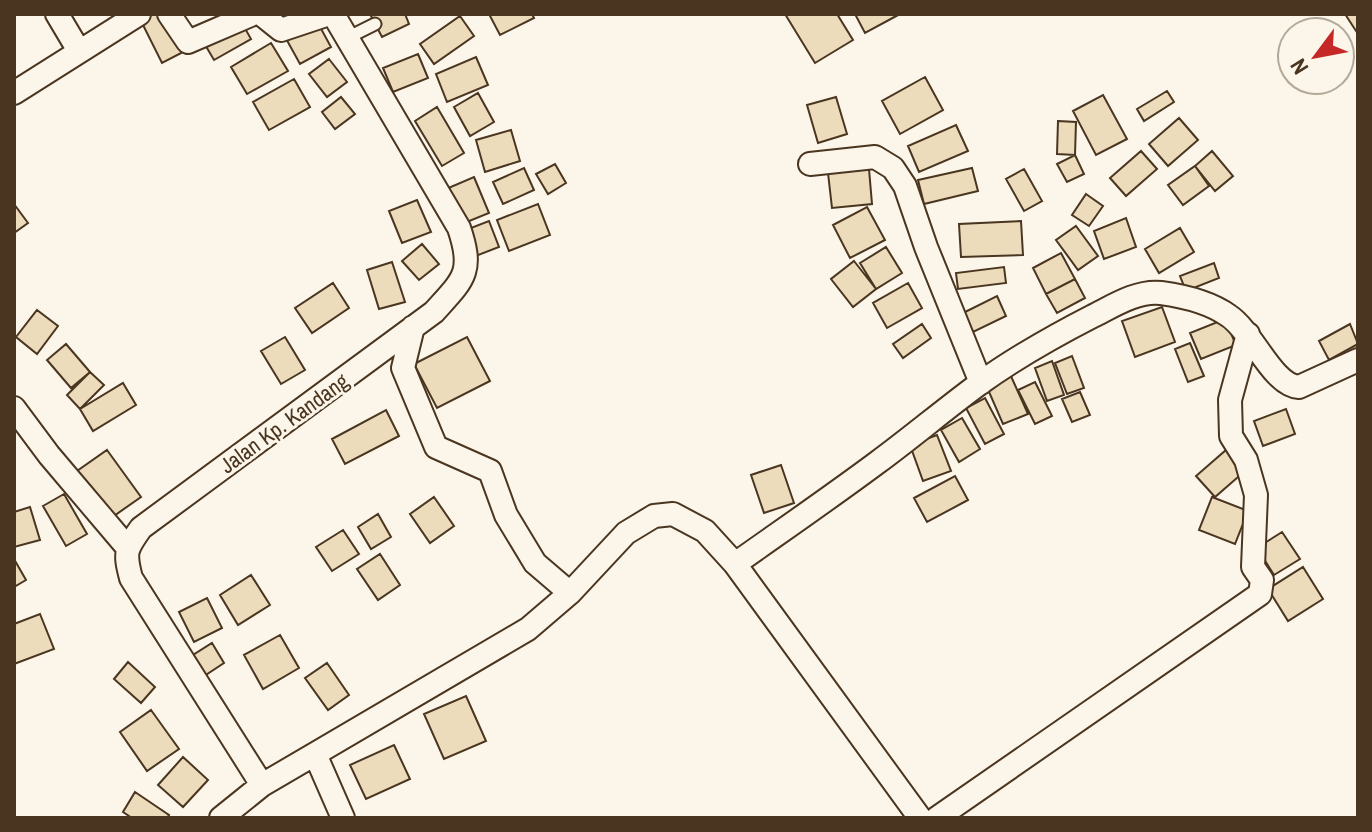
<svg xmlns="http://www.w3.org/2000/svg" width="1372" height="832" font-family="'Archivo Narrow',sans-serif">
<style>
.building{fill:#ecdcbc;stroke:#4a3520;stroke-width:2}
.lines{fill:none;stroke-linecap:round;stroke-linejoin:round}
.lane-casing{stroke:#4a3520;stroke-width:15}
.street-casing{stroke:#4a3520;stroke-width:26}
.lane{stroke:#fbf6e9;stroke-width:11}
.street{stroke:#fbf6e9;stroke-width:22}
.labels{text-anchor:middle;stroke-width:6;stroke-linejoin:round;paint-order:stroke}
.street-label{font-size:22px;fill:#4a3520;stroke:#fbf6e9}
</style>
<rect width="100%" height="100%" fill="#fbf6e9"/>
<!-- building -->
<path class="building" d="M151 14H169L187 50 162 63 140 19Z
M237 14 251 39 214 60 200 36Z
M313 14 331 47 300 64 278 24Z
M370 14H405L409 24 382 37Z
M489 14H532L534 18 500 35Z
M785 14H837L853 40 815 63Z
M855 14H900L865 33Z
M1345 14H1358V34Z
M460 16 474 36 434 64 420 44Z
M271 43 288 71 247 94 231 67Z
M418 54 428 78 393 92 383 68Z
M476 57 488 85 447 102 436 74Z
M329 59 347 82 327 97 309 74Z
M925 77 943 110 900 134 882 101Z
M294 79 310 107 269 130 253 102Z
M1167 91 1174 102 1144 121 1137 109Z
M478 93 494 122 470 136 454 107Z
M1103 95 1127 139 1096 155 1073 111Z
M341 97 355 114 335 129 322 112Z
M836 97 847 134 818 143 807 105Z
M437 107 464 153 442 166 415 121Z
M1179 118 1198 140 1168 166 1149 144Z
M1058 121 1076 122 1075 155 1057 154Z
M956 125 968 151 919 172 908 146Z
M511 130 520 161 485 172 476 140Z
M1141 151 1157 169 1126 196 1110 178Z
M1212 151 1233 176 1215 191 1195 166Z
M1075 155 1084 174 1067 182 1057 164Z
M555 164 566 183 548 194 536 174Z
M1195 166 1209 186 1183 205 1168 185Z
M524 168 534 190 503 204 493 182Z
M972 168 978 191 924 204 918 180Z
M869 169 872 204 832 208 828 173Z
M1024 169 1042 201 1024 211 1006 179Z
M474 177 489 213 462 224 446 189Z
M1086 194 1103 206 1089 226 1072 215Z
M417 200 431 232 402 243 389 211Z
M14 204 28 223 14 233Z
M538 204 550 235 509 251 497 220Z
M867 207 885 240 850 258 833 225Z
M1126 218 1136 247 1104 259 1094 231Z
M489 221 499 247 473 257 463 231Z
M1021 221 1023 255 961 257 959 224Z
M1076 226 1098 256 1078 270 1056 240Z
M1180 228 1194 252 1159 273 1145 249Z
M422 244 439 264 419 280 402 261Z
M886 247 902 273 876 289 860 263Z
M1061 253 1075 279 1046 294 1033 268Z
M854 261 876 289 853 307 831 279Z
M392 262 405 302 379 309 367 270Z
M1214 263 1219 278 1186 291 1180 276Z
M1004 267 1006 283 958 289 956 273Z
M1075 279 1085 298 1057 313 1046 294Z
M333 283 349 308 312 333 295 308Z
M908 283 922 308 887 328 873 303Z
M997 296 1006 316 973 332 963 313Z
M1162 307 1175 342 1135 357 1122 321Z
M37 310 58 326 37 354 16 337Z
M1225 319 1236 345 1201 359 1190 333Z
M922 324 931 338 903 358 893 344Z
M1350 324 1358 344 1329 360 1319 341Z
M285 337 305 370 281 384 261 351Z
M467 337 490 381 437 408 414 364Z
M1190 343 1204 376 1188 382 1175 349Z
M66 344 90 372 71 388 47 360Z
M1072 356 1084 388 1067 394 1055 363Z
M1052 361 1064 395 1047 401 1035 368Z
M90 372 104 385 80 409 67 395Z
M1010 374 1028 414 1003 424 986 385Z
M1035 382 1052 416 1035 424 1018 390Z
M123 383 136 405 93 431 80 409Z
M1080 392 1090 415 1072 422 1062 399Z
M985 398 1004 434 985 444 966 408Z
M1286 409 1295 434 1263 446 1254 421Z
M386 410 399 436 345 464 332 439Z
M962 418 980 449 959 462 941 430Z
M937 435 951 471 923 481 910 445Z
M107 450 141 497 111 518 77 471Z
M1226 450 1245 471 1215 497 1196 476Z
M781 465 794 503 764 513 751 475Z
M955 476 968 500 927 522 914 498Z
M64 494 87 534 66 546 43 506Z
M434 497 454 526 430 543 410 514Z
M1212 497 1248 511 1235 544 1199 530Z
M30 507 40 540 14 547V512Z
M378 514 391 537 371 549 358 527Z
M343 530 359 554 332 571 316 547Z
M1282 532 1300 559 1274 575 1257 548Z
M380 554 400 585 378 600 357 569Z
M14 559 26 580 14 587Z
M1303 567 1323 599 1288 621 1268 589Z
M251 575 270 605 238 625 220 595Z
M207 598 222 628 194 642 179 612Z
M40 614 54 649 14 664V624Z
M280 635 299 668 263 689 244 655Z
M212 643 224 663 198 680 185 660Z
M128 662 155 687 141 703 114 679Z
M327 663 349 695 328 710 305 678Z
M466 696 486 741 444 759 424 714Z
M151 710 179 749 147 771 120 732Z
M394 745 410 779 366 799 350 765Z
M183 757 208 780 183 807 158 785Z
M135 792 169 815 167 818H132L123 812Z"/>
<g class="lines">
<defs>
<path id="lane" d="M347 38 375 24"/>
<path id="street" d="M57 14 79 51
M169 14 188 42 253 14
M261 14 281 30 329 14
M14 93 139 14
M810 164 875 157 893 168 905 186 926 247 981 383
M413 327 403 368 436 447 490 471 506 515 535 563 570 593
M14 408 49 455 127 547
M735 564C783 530 831 497 878 462 912 437 945 409 979 384 1015 358 1054 336 1093 316 1113 306 1138 290 1161 293 1183 296 1211 303 1229 316 1253 332 1272 385 1299 387L1358 360
M315 754 528 629 570 593 626 533 654 516 673 514 705 531 735 564 920 818
M262 785 315 754 343 818
M221 818 262 785 131 578C124 552 126 549 141 528L434 312C464 279 474 272 459 228L333 14
M937 818 1260 594 1262 580 1253 567 1256 495 1246 460 1231 436 1230 400 1248 334"/>
</defs>
<!-- lane casing -->
<use href="#lane" class="lane-casing"/>
<!-- street casing -->
<use href="#street" class="street-casing"/>
<!-- lane -->
<use href="#lane" class="lane"/>
<!-- street -->
<use href="#street" class="street"/>
</g>
<g class="labels">
<!-- street labels -->
<g class="street-label">
<text transform="translate(284 423) rotate(-36)" y="8">Jalan Kp. Kandang</text>
</g>
</g>
<!-- border -->
<rect width="1372" height="832" fill="none" stroke="#4a3520" stroke-width="32"/>
<!-- north arrow -->
<g transform="translate(1316 56) rotate(238)"><circle r="38" fill="#fbf6e9" stroke="#b4a999" stroke-width="2"/>
<path d="M0-6L14 30L0 20L-14 30Z" fill="#c62828"/>
<text y="-12" font-size="22" font-weight="bold" text-anchor="middle" fill="#4a3520">N</text>
</g>
</svg>
